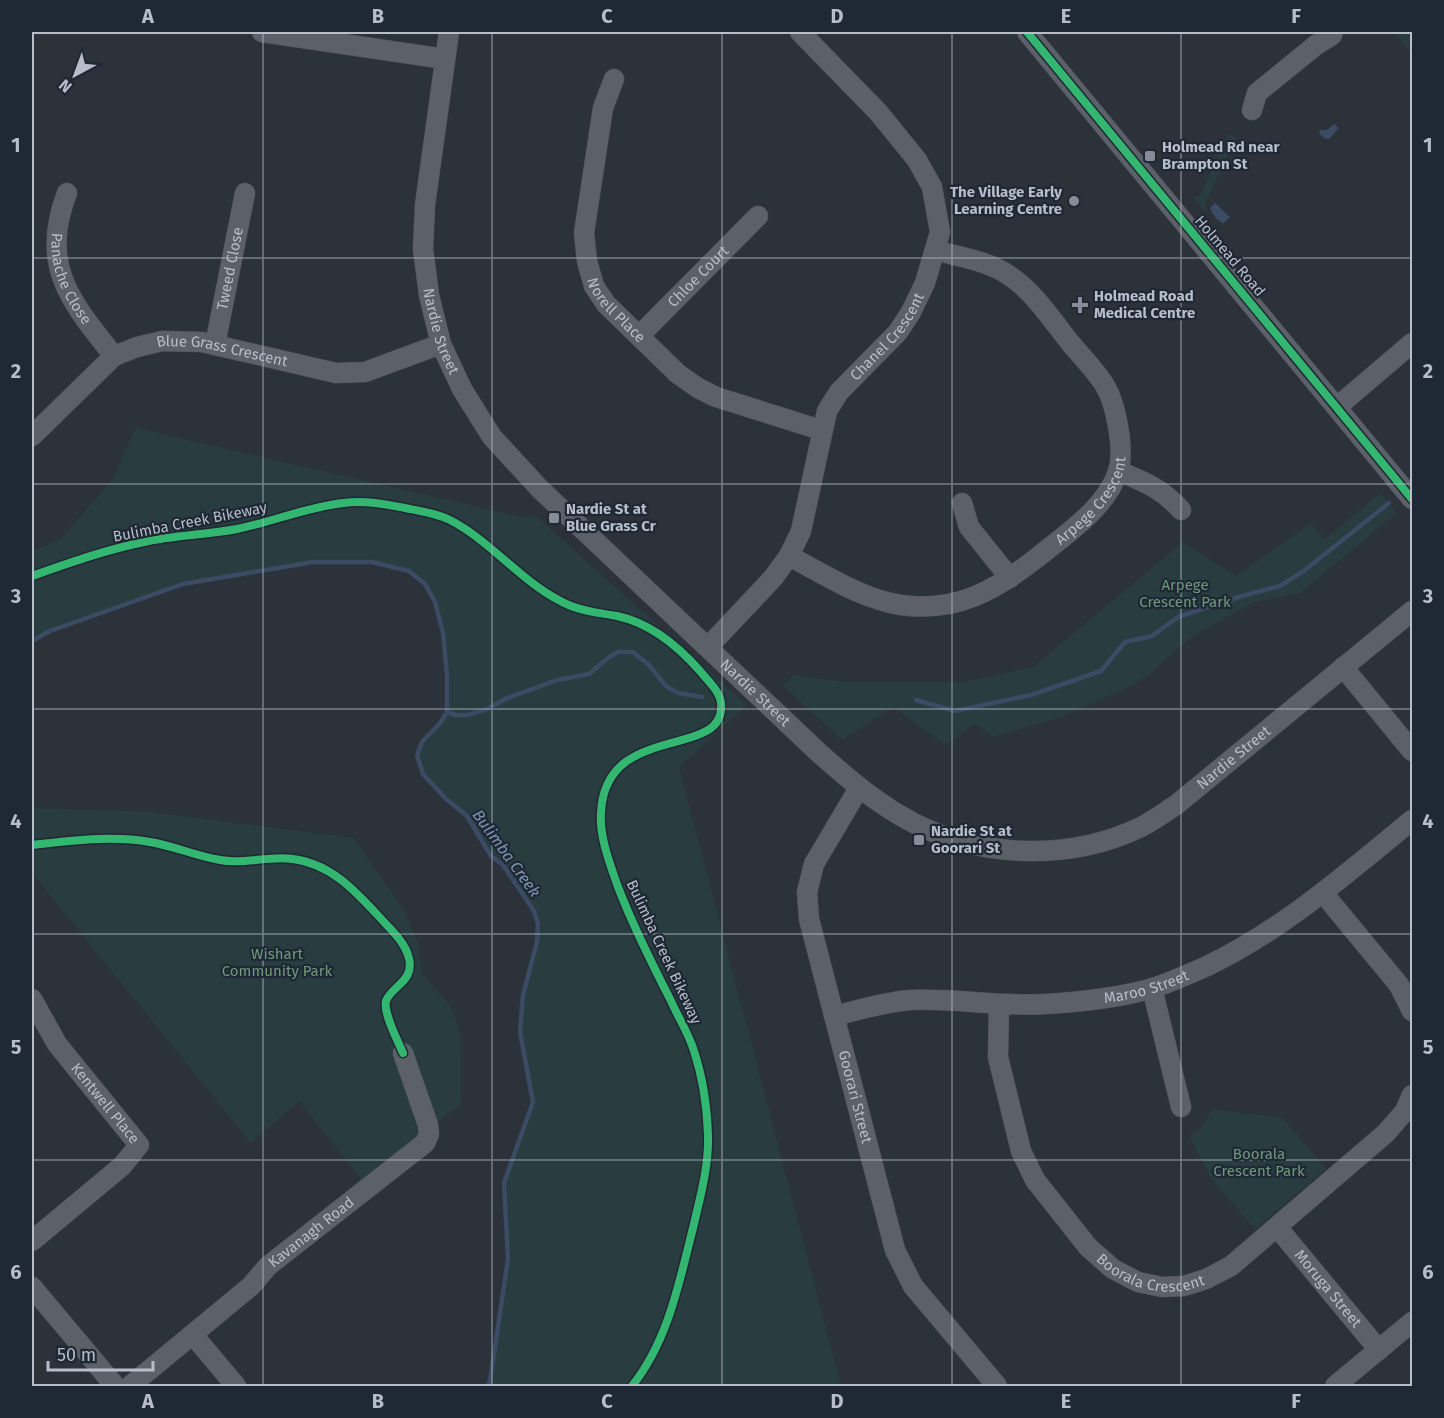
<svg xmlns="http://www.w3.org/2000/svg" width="1444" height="1418" font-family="'Fira Sans',sans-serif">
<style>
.green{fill:#293c40}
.water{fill:#3b4b64}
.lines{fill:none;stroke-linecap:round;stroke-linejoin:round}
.stream{stroke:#3b4b64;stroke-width:4.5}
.minor-casing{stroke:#4a4e54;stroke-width:21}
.minor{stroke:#5c6068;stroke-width:20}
.cycleway-casing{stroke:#1f2835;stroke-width:11}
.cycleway{stroke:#33b770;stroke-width:8}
.grid{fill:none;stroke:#b7beca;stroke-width:1.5;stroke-opacity:0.55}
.poi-dot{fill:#868d98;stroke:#1f2835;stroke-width:2}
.labels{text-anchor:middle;stroke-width:4.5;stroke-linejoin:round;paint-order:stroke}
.poi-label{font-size:15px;font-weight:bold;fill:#b7beca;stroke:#1f2835;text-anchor:start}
.street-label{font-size:15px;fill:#b7beca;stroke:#1f2835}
.park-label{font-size:15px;fill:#6e9a79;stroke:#1f2835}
.water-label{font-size:16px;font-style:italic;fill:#7f94b1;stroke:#1f2835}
.neatline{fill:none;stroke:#b7beca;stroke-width:2}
.grid-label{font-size:20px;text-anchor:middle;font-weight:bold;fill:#b7beca}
</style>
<rect width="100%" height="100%" fill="#2c323a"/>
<!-- green -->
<path class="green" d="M1394 32H1407L1412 39V55Z
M1228 134 1236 138 1205 205 1207 214 1191 194 1199 197Z
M136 428 522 517 536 516 747 705 679 767 841 1386H488L490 1381 508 1259 504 1183 533 1102 520 1032 523 995 537 942 538 924 534 911 503 865 491 856 467 816 446 799 423 774 417 755 422 742 441 722 447 712V675L443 633 435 602 425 584 409 571 372 562H313L183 584 50 631 32 641V551L60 539 110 483Z
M1380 493 1397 513 1300 593 1254 602 1193 636 1146 677 1121 691 1057 718 993 737 975 724 945 745 893 707 842 740 783 686 793 675 846 682H962L1033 667 1183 542 1236 576 1311 523 1325 539Z
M32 808 149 812 354 838 404 910 418 943 422 974 450 1005 460 1031 461 1104 363 1181 299 1101 251 1143 32 873Z
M1212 1109 1283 1118 1326 1169 1255 1229 1211 1179 1189 1136 1203 1126Z"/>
<!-- water -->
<path class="water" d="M1334 124 1337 126 1338 129 1329 139H1325L1319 133 1320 130H1327Z
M1215 203 1230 217 1224 223C1219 223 1211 213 1210 208Z"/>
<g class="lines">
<!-- stream -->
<path class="stream" d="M32 641 50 631 183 584 313 562H372L409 571 425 584 435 602 443 633 447 675V712L441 722 422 742 417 755 423 774 446 799 467 816 491 856 503 865 534 911 538 924 537 942 523 995 520 1032 533 1102 504 1183 508 1259 490 1381 488 1386
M916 700 955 711 1031 695 1101 671 1125 642 1152 636 1178 617 1242 596 1280 586 1305 570 1389 503
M447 712 456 715H468L487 709 505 699 557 680 589 674 608 658 618 652H633L648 664 666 686 678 693 702 697"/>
<defs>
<g id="minor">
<path d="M262 32 445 59"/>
<path id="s1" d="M449 32 425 205 423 249 429 295 441 344 462 389 492 437 540 489 818 752C844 775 870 798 901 816 972 858 1066 863 1141 827 1153 821 1165 812 1176 805L1412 611"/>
<path d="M1027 32 1412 499"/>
<path id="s2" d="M614 79 603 108 584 233 587 261 594 286 606 304 678 374 698 388 716 397 821 430"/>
<path d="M1252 110 1257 93 1316 45 1332 35 1333 32"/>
<path id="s3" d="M67 193C39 266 71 302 114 356"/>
<path id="s4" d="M639 336 758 216"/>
<path id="s5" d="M215 345 245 193"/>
<path d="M1337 407 1412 343"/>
<path id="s6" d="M32 436 114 356 137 347 162 341 202 342 336 373 365 372 441 344"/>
<path d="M1118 471C1143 481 1163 489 1181 510"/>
<path d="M962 503 969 527 1010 578"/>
<path id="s7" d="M789 556C824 574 861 599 901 605 956 613 996 590 1038 557 1067 533 1105 509 1118 472 1125 450 1116 403 1104 384 1095 370 1082 357 1072 345 1050 318 1029 283 996 268 978 259 955 256 935 250"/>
<path id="s8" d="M708 647 773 578 789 556 801 531 827 411 839 392 898 332 911 312 925 283 940 232 932 187 917 160 878 112 800 32"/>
<path d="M1343 667 1412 751"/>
<path id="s9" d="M859 788 814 864 807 892 809 919 895 1250 913 1286 997 1386"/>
<path d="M1323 893 1399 985 1412 1011"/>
<path d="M1152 988 1181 1107"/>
<path id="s10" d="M32 999 57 1044 139 1145 122 1166 32 1241"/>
<path id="s11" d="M999 1005 998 1057 1021 1151 1035 1180 1088 1247 1113 1269 1138 1282 1162 1287 1184 1286 1206 1279 1231 1266 1386 1133 1405 1111 1412 1095"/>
<path id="s12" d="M834 1016C859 1010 884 1002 910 1000 956 998 1001 1007 1046 1004 1081 1002 1116 998 1150 989 1169 983 1187 975 1205 967 1283 930 1346 874 1412 820"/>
<path id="s13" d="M1277 1227 1379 1350"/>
<path d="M32 1287 115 1386"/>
<path d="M193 1335 236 1386"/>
<path id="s14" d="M130 1386 251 1286 268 1266 425 1143 429 1134 428 1125 403 1053"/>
<path d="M1335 1386 1412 1322"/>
</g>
</defs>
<!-- minor casing -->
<use href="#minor" class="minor-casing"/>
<!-- minor -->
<use href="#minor" class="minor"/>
<defs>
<path id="cycleway" d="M1027 32 1412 499
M32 576C69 563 105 550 144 542 174 535 206 535 237 529 272 522 307 507 343 503 364 500 384 504 405 508 420 511 436 513 450 520 493 542 526 588 571 606 586 612 601 613 617 616 650 623 678 646 700 671 707 680 720 691 721 703 727 761 606 720 601 812 599 836 610 864 618 887 633 926 652 964 671 1001 678 1017 689 1034 694 1051 703 1078 707 1106 708 1135 709 1166 700 1198 693 1228 679 1283 668 1341 632 1386
M32 845C70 841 111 835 150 842 174 846 196 856 220 860 244 865 269 855 293 859 333 864 358 894 384 922 393 932 404 942 408 955 417 981 391 986 386 1001 383 1013 398 1041 403 1053"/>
</defs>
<!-- cycleway casing -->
<use href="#cycleway" class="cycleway-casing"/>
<!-- cycleway -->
<use href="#cycleway" class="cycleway"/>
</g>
<!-- grid -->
<path class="grid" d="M263 32V1386M492 32V1386M722 32V1386M952 32V1386M1181 32V1386M32 258H1412M32 484H1412M32 709H1412M32 934H1412M32 1160H1412"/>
<!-- markers -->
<g class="poi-dot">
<rect x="1144" y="150" width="12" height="12" rx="3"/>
<circle cx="1074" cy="201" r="6"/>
<path d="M1077 296h6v6h6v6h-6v6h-6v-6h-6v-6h6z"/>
<rect x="548" y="512" width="12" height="12" rx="3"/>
<rect x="913" y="834" width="12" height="12" rx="3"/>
</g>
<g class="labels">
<!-- poi labels -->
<g class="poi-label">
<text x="1162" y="152">Holmead Rd near<tspan x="1162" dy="17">Brampton St</tspan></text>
<text x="1062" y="197" text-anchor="end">The Village Early<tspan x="1062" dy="17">Learning Centre</tspan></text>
<text x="1094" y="301">Holmead Road<tspan x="1094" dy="17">Medical Centre</tspan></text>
<text x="566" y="514">Nardie St at<tspan x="566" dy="17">Blue Grass Cr</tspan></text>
<text x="931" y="836">Nardie St at<tspan x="931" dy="17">Goorari St</tspan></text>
</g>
<!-- street labels -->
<g class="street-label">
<text transform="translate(1230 256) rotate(50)" y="5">Holmead Road</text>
<text dy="5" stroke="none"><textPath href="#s5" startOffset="78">Tweed Close</textPath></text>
<text dy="5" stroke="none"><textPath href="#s4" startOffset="84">Chloe Court</textPath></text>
<text dy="5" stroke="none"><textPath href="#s3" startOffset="90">Panache Close</textPath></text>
<text dy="5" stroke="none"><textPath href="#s2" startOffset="244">Norell Place</textPath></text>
<text dy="5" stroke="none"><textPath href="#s1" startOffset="303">Nardie Street</textPath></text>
<text dy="5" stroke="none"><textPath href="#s8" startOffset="369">Chanel Crescent</textPath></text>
<text dy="5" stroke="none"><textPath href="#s6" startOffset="226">Blue Grass Crescent</textPath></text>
<text dy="5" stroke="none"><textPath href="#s7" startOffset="352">Arpege Crescent</textPath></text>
<text transform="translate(190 522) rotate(-11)" y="5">Bulimba Creek Bikeway</text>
<text dy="5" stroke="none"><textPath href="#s1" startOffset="789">Nardie Street</textPath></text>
<text dy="5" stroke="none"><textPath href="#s1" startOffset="1346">Nardie Street</textPath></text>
<text transform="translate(664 952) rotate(65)" y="5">Bulimba Creek Bikeway</text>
<text dy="5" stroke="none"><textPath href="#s12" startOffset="316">Maroo Street</textPath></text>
<text dy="5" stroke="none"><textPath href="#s9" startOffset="328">Goorari Street</textPath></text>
<text dy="5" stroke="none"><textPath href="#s10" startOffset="128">Kentwell Place</textPath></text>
<text dy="5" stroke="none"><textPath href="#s14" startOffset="238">Kavanagh Road</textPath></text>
<text dy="5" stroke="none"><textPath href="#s11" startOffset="338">Boorala Crescent</textPath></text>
<text dy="5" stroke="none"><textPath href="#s13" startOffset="80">Moruga Street</textPath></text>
</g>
<!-- park labels -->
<g class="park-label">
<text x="1185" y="590">Arpege<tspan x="1185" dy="17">Crescent Park</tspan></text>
<text x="277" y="959">Wishart<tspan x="277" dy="17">Community Park</tspan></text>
<text x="1259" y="1159">Boorala<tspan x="1259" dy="17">Crescent Park</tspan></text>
</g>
<!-- water labels -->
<g class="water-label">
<text transform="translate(507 853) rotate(54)" y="6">Bulimba Creek</text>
</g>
</g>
<!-- border -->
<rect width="1444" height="1418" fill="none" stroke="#1f2835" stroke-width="66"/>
<!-- north arrow -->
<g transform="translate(75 75) rotate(221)" stroke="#1f2835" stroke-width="4.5" paint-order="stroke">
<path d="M0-4.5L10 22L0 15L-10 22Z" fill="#b7beca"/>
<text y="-9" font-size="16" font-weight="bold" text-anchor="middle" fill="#b7beca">N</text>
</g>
<!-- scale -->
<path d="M48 1361v9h105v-9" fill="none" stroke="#b7beca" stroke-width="3"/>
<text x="57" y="1361" font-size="18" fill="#b7beca" stroke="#1f2835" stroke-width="4.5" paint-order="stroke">50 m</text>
<rect x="33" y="33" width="1378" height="1352" class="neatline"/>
<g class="grid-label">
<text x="148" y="23">A</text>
<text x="378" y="23">B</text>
<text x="607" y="23">C</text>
<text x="837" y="23">D</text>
<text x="1066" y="23">E</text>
<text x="1296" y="23">F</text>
<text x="16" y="152">1</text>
<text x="1428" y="152">1</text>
<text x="16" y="378">2</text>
<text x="1428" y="378">2</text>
<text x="16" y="603">3</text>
<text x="1428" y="603">3</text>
<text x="16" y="828">4</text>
<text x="1428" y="828">4</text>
<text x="16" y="1054">5</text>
<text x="1428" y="1054">5</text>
<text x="16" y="1279">6</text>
<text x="1428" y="1279">6</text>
<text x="148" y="1408">A</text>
<text x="378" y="1408">B</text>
<text x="607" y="1408">C</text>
<text x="837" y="1408">D</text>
<text x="1066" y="1408">E</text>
<text x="1296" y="1408">F</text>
</g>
</svg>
